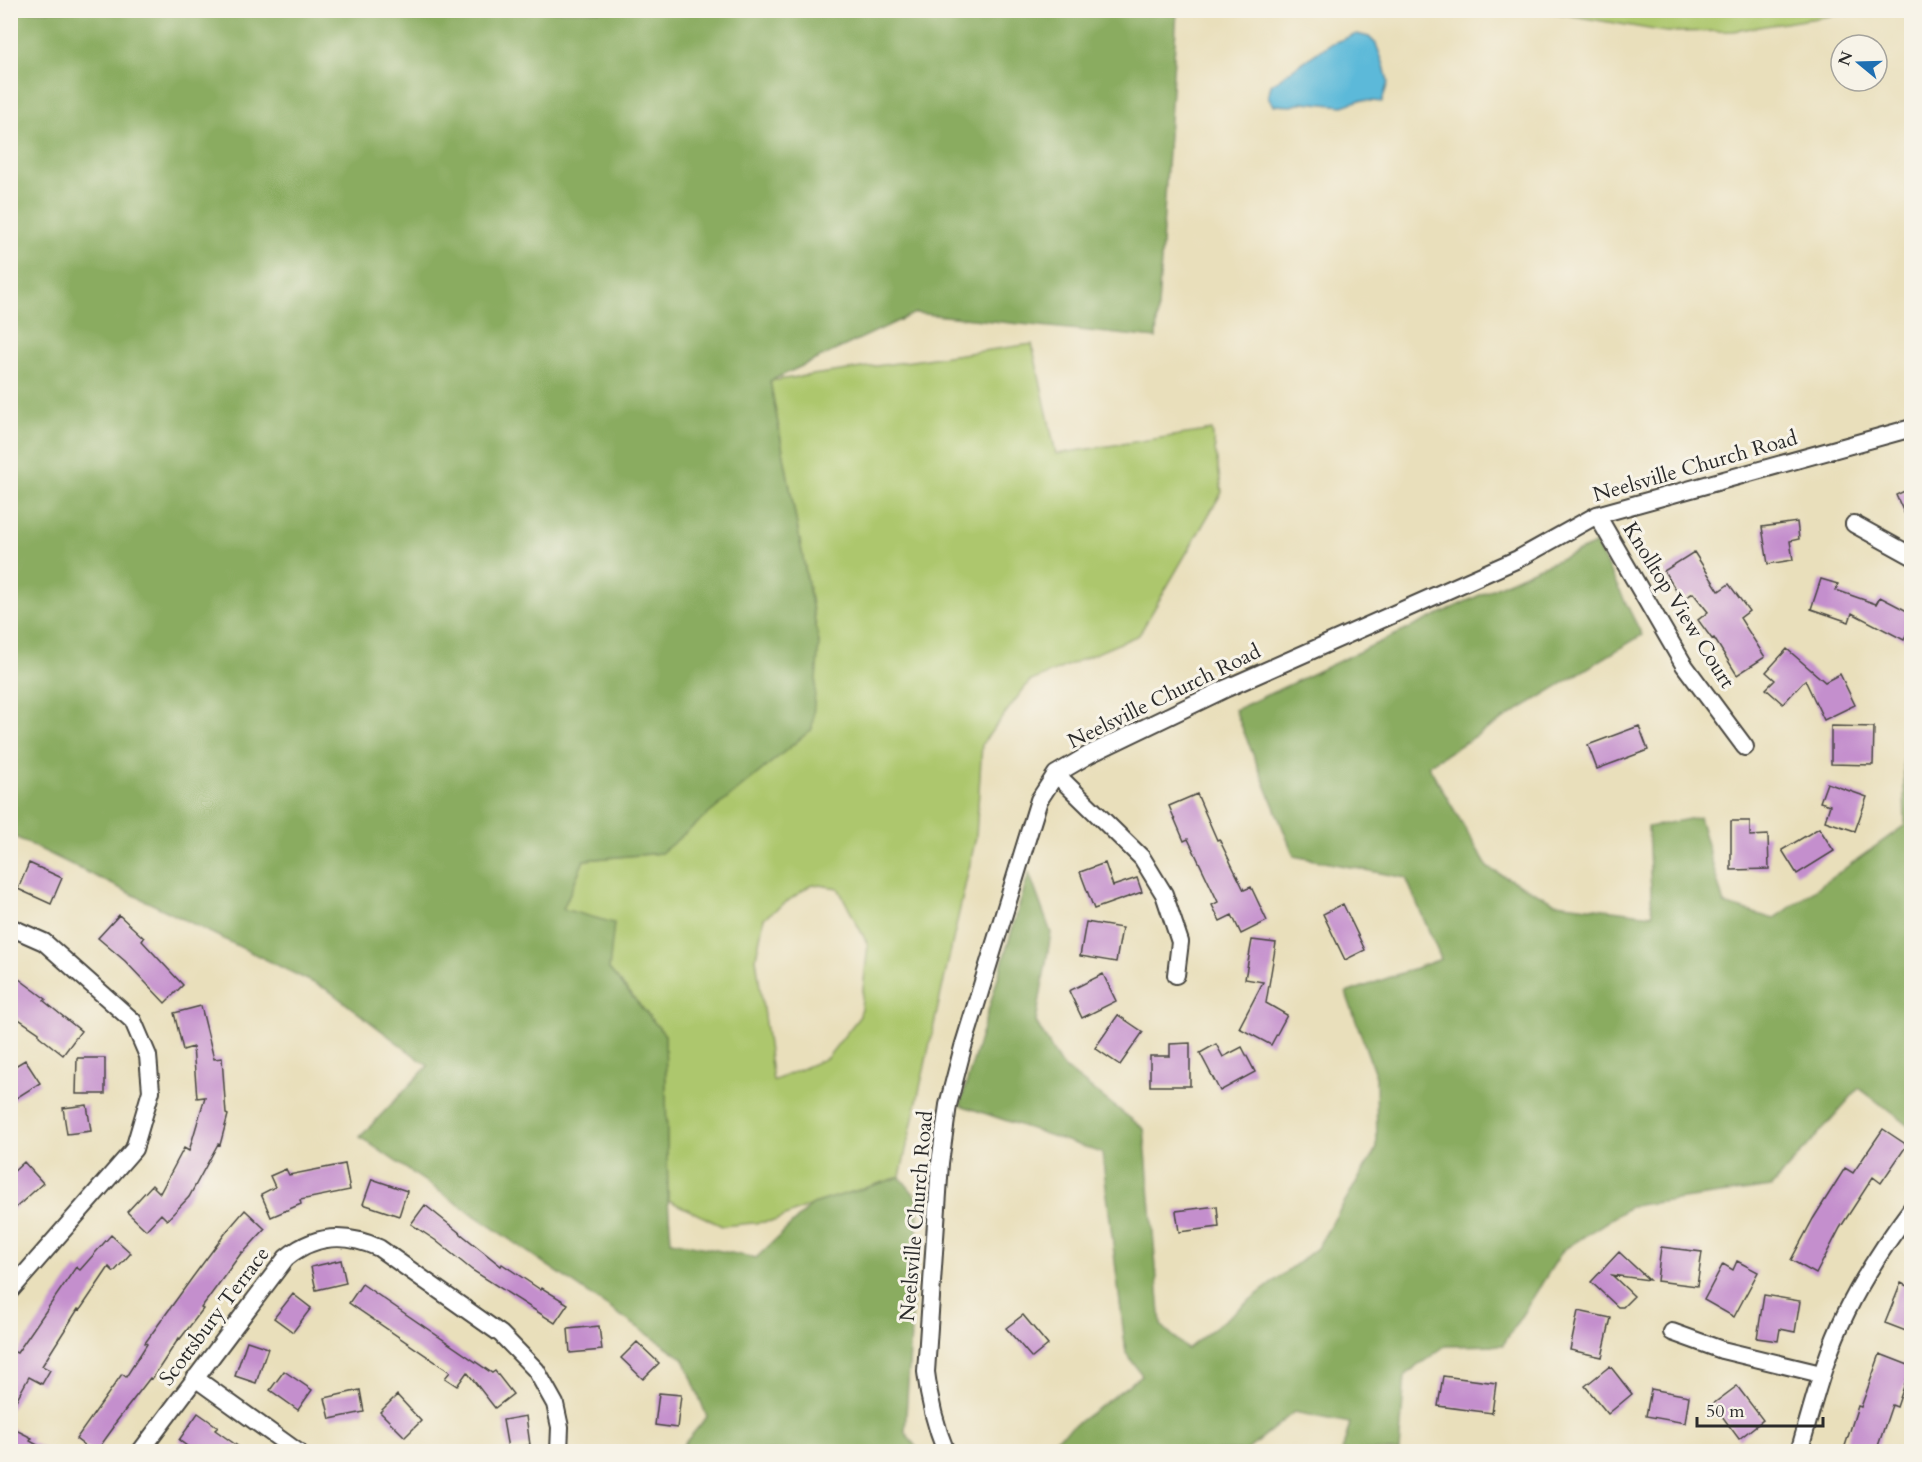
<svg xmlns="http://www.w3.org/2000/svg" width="1922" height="1462" font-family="Cardo,serif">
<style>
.green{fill:#adc76d;stroke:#6c794c;stroke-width:1.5;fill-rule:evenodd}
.forest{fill:#8aac60;stroke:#5a6c46;stroke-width:1.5}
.water{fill:#5bb9d9;stroke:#437282;stroke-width:1.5}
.building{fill:#c48fcd}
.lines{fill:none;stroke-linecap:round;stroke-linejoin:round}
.street-casing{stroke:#484641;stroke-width:20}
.street{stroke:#fff;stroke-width:16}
.labels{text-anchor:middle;stroke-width:6;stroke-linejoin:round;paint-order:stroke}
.street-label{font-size:21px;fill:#2b2b2b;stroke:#f7f3e8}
</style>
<rect width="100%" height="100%" fill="#f7f3e8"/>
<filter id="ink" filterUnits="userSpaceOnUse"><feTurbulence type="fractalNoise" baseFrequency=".0167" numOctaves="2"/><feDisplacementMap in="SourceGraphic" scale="12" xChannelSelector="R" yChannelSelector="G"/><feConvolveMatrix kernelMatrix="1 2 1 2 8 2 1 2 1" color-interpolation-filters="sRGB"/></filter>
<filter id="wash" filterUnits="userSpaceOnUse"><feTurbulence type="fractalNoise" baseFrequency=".008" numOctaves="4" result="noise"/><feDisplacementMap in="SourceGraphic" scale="24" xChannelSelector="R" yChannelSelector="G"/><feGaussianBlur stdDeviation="1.35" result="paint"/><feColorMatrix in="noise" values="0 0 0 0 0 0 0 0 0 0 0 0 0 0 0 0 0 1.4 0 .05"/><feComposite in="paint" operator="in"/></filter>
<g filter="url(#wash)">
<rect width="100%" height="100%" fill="#e9dfbb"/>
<!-- green -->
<path class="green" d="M1545 11V10L1862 11 1733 31 1666 32Z
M1032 344 1056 454 1212 430 1222 492 1139 635 1029 682 982 744 976 837 900 1177 814 1204 774 1221 722 1226 668 1200 665 1035 609 969 563 909 584 860 661 853 819 643 770 381ZM812 884 838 888 868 945 860 1016 827 1058 773 1081 756 958 764 918Z"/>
<!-- forest -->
<path class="forest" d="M10 11H1177L1156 338 915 313 770 381 819 643 812 729 661 853 584 860 563 909 614 923 609 969 665 1035 668 1200 671 1241 756 1258 813 1204 900 1177 919 1200 905 1432 919 1451H678L707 1417 684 1359 360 1137 428 1066 328 990 11 835Z
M1596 544 1642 635 1428 765 1488 868 1556 903 1652 915 1648 827 1699 817 1724 904 1774 919 1905 825 1902 698 1911 696V1127L1859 1088 1771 1187 1631 1206 1563 1250 1503 1345 1445 1346 1405 1375 1399 1451H1342L1350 1423 1294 1412 1246 1451H1040L1142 1375 1126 1353 1102 1153 960 1105 1029 873 1051 933 1036 1022 1061 1065 1144 1129 1161 1325 1187 1349 1317 1248 1377 1148 1376 1077 1346 993 1441 959 1406 878 1294 856 1235 710 1531 571Z"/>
<!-- water -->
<path class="water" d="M1357 34 1369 37 1376 44 1384 65 1388 82 1382 102 1360 100 1343 106 1304 102 1292 106 1274 105 1268 97 1271 85 1297 66 1330 44Z"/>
<g id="blocks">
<!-- building -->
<path class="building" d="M1911 488V528L1896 495Z
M1797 522 1799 539 1790 541 1793 560 1768 564 1762 527Z
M1694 552 1719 591 1729 584 1749 611 1740 618 1765 657 1737 675 1714 638 1712 639 1698 620 1708 612 1693 593 1682 600 1664 571Z
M1821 579 1838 584 1836 590 1876 604 1880 597 1911 613V626L1904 640 1852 613 1849 622 1811 609Z
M1787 649 1825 682 1840 674 1855 705 1824 720 1805 680 1783 704 1766 689 1775 680 1766 672Z
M1639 726 1648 750 1597 769 1588 745Z
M1831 726 1874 727 1873 765 1831 764Z
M1827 783 1867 797 1855 831 1825 821 1830 805 1820 802Z
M1197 794 1217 840 1219 839 1244 890 1251 887 1267 921 1241 934 1232 915 1220 921 1212 905 1218 902 1188 839 1184 841 1169 806Z
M1731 821H1750V836L1768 835 1769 869 1731 870Z
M1819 828 1834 851 1797 874 1782 850Z
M29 863 62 878 51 904 18 889Z
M1105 863 1113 886 1137 878 1142 892 1094 909 1080 872Z
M1343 904 1365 950 1345 960 1323 914Z
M119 915 144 938 142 941 183 985 165 1003 125 961 98 938Z
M1086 922 1122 928 1116 962 1080 956Z
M1252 940 1276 943 1266 1003 1287 1015 1271 1045 1239 1028 1263 982 1245 979Z
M1103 974 1116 1001 1082 1018 1069 991Z
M19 979 46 999 44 1001 81 1031 63 1055 39 1036V1033L10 1013V991Z
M201 1006 214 1059 222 1058 226 1114 228 1115 220 1145 218 1144 189 1197 167 1220 161 1214 146 1230 127 1212 152 1185 160 1193 184 1148 189 1151 205 1097 197 1098 193 1047 183 1050 174 1013Z
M1118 1015 1143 1032 1120 1065 1095 1048Z
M1190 1043V1086H1150V1056H1170V1044Z
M1216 1044 1223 1057 1242 1047 1255 1072 1220 1091 1200 1053Z
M77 1058H105V1094H76Z
M25 1060 40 1083 10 1102V1069Z
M87 1105 91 1131 67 1134 63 1108Z
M1883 1129 1907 1145 1881 1183 1873 1177 1840 1228 1816 1274 1791 1260 1813 1219 1845 1168 1853 1173Z
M24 1162 43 1183 10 1213V1175Z
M345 1164 350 1190 300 1200 301 1204 271 1217 261 1194 275 1187 270 1176 286 1169 289 1175Z
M372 1179 407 1191 399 1216 363 1204Z
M425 1205 501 1266 502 1264 541 1290 542 1288 568 1304 555 1323 472 1270 435 1240 411 1224Z
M1217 1206 1219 1227 1179 1232 1176 1211Z
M245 1210 265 1229 243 1253 242 1252 201 1308 203 1309 180 1339 179 1338 152 1379 150 1378 113 1426 114 1427 96 1452H93L76 1439 122 1374 126 1377 147 1344 145 1343 192 1278 227 1231Z
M111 1235 131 1253 114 1272 109 1267 80 1310 78 1309 42 1366 50 1370 42 1384 29 1377 10 1411V1350L17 1353 76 1267 80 1270Z
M1661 1247 1702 1252 1697 1286 1657 1281Z
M1619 1252 1649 1280 1612 1275 1634 1296 1623 1307H1618L1591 1282Z
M341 1260 346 1283 316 1290 311 1267Z
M1737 1261 1758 1272 1734 1317 1704 1300 1723 1264 1733 1270Z
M1901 1283 1911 1288V1333L1885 1323Z
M362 1284 492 1373 495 1371 513 1394 495 1408 467 1372 457 1386 445 1378 450 1372 349 1303Z
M293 1294 311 1308 293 1332 274 1318Z
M1764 1295 1800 1301 1795 1332 1780 1329 1778 1341 1757 1338Z
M1578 1311 1611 1318 1602 1357 1570 1350Z
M1023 1315 1048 1345 1032 1358 1006 1328Z
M599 1326 602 1350 570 1353 568 1329Z
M247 1341 268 1348 256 1383 235 1376Z
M637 1342 659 1363 643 1379 621 1358Z
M1880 1354 1911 1366 1897 1407 1892 1405 1876 1452H1861L1845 1446 1858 1406 1861 1407Z
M1610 1366 1632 1394 1608 1414 1585 1386Z
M284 1371 312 1390 298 1410 270 1390Z
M1443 1376 1496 1383 1492 1413 1438 1406Z
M1737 1386 1763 1420 1739 1439 1713 1404Z
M1651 1389 1689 1396 1685 1423 1646 1416Z
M360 1390 364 1412 330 1419 325 1398Z
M659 1393 681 1395 677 1428 655 1425Z
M397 1395 421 1421 405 1437 380 1412Z
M198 1413 218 1427 215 1430 246 1452H195L179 1440Z
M526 1416 530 1445 508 1449 503 1420Z
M10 1427 32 1438 30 1441 50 1452H10Z"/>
</g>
</g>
<g filter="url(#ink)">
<use href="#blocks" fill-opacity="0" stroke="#484641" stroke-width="1.5"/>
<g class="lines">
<defs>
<path id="street" d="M1597 515 1684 665 1745 747
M1854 524 1912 556
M1056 774 1142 858 1164 894 1180 942 1176 975
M10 927 44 942 133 1021 148 1056 151 1091 134 1149 10 1291
M1672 1332 1722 1350 1821 1374
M195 1378 298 1452
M140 1452 286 1258C315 1234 346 1233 379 1248L501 1334 536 1370 555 1404 560 1427 559 1452
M946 1452C935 1425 929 1400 926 1372L940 1163 948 1105 963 1047 1039 800 1056 774 1090 754 1227 688 1518 559 1597 515 1912 428
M1799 1452C1813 1404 1825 1355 1847 1311 1865 1274 1887 1241 1912 1208"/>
</defs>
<!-- street casing -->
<use href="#street" class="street-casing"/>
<!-- street -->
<use href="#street" class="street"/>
</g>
</g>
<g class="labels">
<!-- street labels -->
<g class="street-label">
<text transform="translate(1695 466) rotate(-16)" y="7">Neelsville Church Road</text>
<text transform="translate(1679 605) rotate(58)" y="7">Knolltop View Court</text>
<text transform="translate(1164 696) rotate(-26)" y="7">Neelsville Church Road</text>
<text transform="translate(916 1216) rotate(-85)" y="7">Neelsville Church Road</text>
<text transform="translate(214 1316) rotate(-53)" y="7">Scottsbury Terrace</text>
</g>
</g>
<!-- margin -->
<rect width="1922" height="1462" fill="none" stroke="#f7f3e8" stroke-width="36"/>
<!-- north arrow -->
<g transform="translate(1859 63) rotate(289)"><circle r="28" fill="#f7f3e8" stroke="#a5a39c" stroke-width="1.5"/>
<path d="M0-4.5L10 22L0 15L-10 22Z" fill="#1f6fb2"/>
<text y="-9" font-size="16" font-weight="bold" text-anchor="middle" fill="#2b2b2b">N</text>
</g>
<!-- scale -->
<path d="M1697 1417v9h126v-9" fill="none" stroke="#2b2b2b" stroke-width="3"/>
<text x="1706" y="1417" font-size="18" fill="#2b2b2b" stroke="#f7f3e8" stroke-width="4.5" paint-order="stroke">50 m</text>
</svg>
